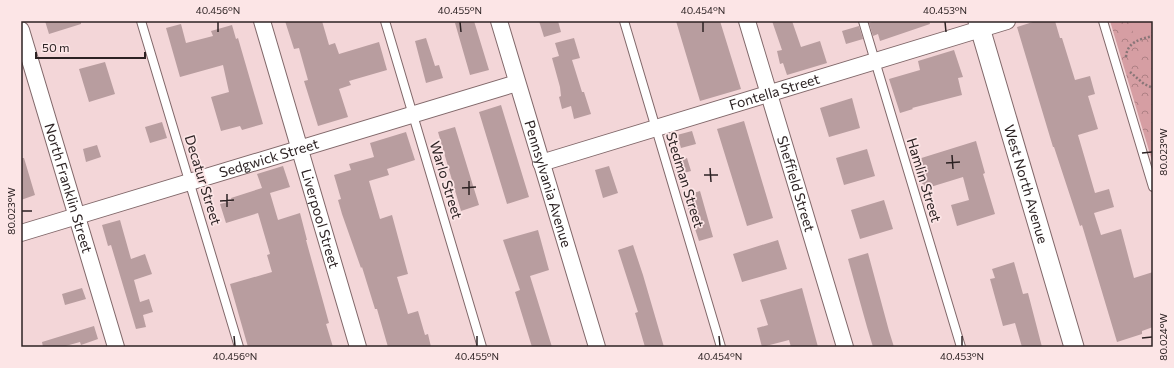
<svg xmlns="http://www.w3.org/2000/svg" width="1174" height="368" font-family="Commissioner,sans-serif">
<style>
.park{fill:url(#park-crowns)}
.pitch{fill:#d69ea3}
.building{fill:#b89d9f}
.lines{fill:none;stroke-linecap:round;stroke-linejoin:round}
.service-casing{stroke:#81686a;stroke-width:10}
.minor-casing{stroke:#81686a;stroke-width:18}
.tertiary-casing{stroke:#81686a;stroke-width:21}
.path{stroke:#897678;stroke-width:2.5;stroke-dasharray:2 2;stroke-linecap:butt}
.service{stroke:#fff;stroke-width:8}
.minor{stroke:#fff;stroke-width:16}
.tertiary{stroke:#fff;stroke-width:19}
.ticks{fill:none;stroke:#2c2223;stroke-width:1.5}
.labels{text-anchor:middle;stroke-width:3.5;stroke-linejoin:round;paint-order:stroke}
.street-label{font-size:14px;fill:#2c2223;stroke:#fce5e6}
.neatline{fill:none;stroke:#2c2223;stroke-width:1.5}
.ticks-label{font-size:10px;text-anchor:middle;fill:#2c2223}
</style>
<defs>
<pattern id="park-crowns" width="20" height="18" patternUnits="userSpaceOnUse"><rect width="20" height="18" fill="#d69ea3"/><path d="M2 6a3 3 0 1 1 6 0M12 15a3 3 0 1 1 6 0" fill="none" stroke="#ae8084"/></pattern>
</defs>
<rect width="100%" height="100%" fill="#f3d6d8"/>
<!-- park -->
<path class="park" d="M1110 21H1153V164Z"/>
<!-- pitch -->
<path class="pitch" d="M1129 21H1153V29L1134 35Z"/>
<!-- building -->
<path class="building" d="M45 21H81V24L49 34Z
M285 21H322L329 45 335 43 339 54 379 42 387 70 349 81 351 85 339 89 348 117 318 126 304 81 308 80 299 48 294 49Z
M462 21H474L489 70 470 75 455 23Z
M539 21H558L561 32 544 37Z
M676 21H720L741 89 700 101Z
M772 21H792L801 47 820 41 827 63 787 75 783 63 780 64 777 51 782 50Z
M875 21H929L930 24 880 41 878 34 873 36 869 23Z
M1036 21H1055L1060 38H1062L1075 80 1090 76 1095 94 1088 96 1098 129 1078 135 1095 193 1109 189 1114 207 1094 213 1101 235 1121 229 1134 278 1153 272V327L1142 331V334L1117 342 1082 225 1080 226 1054 147H1053L1017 27Z
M181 24 186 43 213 36 211 31 232 25 236 39 238 38 263 124 242 130 240 126 221 131 211 97 229 92 223 65 180 77 166 28Z
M859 26 863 39 846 44 842 31Z
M426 38 435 66 439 65 443 78 426 83 415 41Z
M574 38 580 58 572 60 582 92H584L591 114 574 119 571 106 562 109 559 97 561 96 560 87 552 58 559 56 555 43Z
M954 50 963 77 958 78 962 95 912 108 913 109 900 113 889 79 920 70 918 61Z
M105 62 115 94 89 102 79 69Z
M852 98 860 128 829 137 820 108Z
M501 105 529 197 507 204 479 112Z
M744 121 773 218 747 226 717 129Z
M162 122 167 138 150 143 145 127Z
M455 127 479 205 461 211 438 132Z
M692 131 696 144 681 148 677 135Z
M406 132 415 160 387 169 389 175 369 181 380 219 392 215 408 274 397 277 408 314 418 311 425 335 428 334 431 347H388L377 309H375L362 267 361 268 342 214 338 200 341 199 334 175 351 170 349 164 374 157 370 143Z
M976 141 985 173 983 174 995 214 957 226 951 205 969 200 963 177 924 189 915 160Z
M97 145 101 157 86 162 83 149Z
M867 149 875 176 844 185 836 158Z
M21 158H24L35 195 21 200Z
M687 158 691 171 677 175 673 162Z
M283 166 290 187 270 193 278 220 300 213 307 240H306L329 323 326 324 333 347H248L230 284 272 272 267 255 270 254 258 213 226 223 220 204 232 201 231 198 262 188 257 174Z
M609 166 618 193 603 198 595 170Z
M700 191 713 237 699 241 684 196Z
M884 200 893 229 860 239 851 210Z
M120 220 131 259 145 254 152 274 134 280 140 302 149 299 153 312 143 315 146 327 136 329 111 245 108 246 102 225Z
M538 230 549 270 530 276 552 347H532L515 292 520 290 503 240Z
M778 240 787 269 742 282 733 254Z
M633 245 643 275 664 347H645L635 313 638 312 618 250Z
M868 253 889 331 894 347H873L867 327 848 259Z
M1014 262 1023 294 1028 293 1042 347H1022L1015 323 1003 326 990 279 995 278 992 269Z
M82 288 86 299 65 305 62 294Z
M802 288 818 347H791L789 340 762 347 757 328 768 325 760 300Z
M94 326 98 339 81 345 80 342 62 347H43L42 342Z"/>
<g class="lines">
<defs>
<path id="service" d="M141 21 239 347
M385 21 482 347
M624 21 721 347
M863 21 961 347
M1103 21 1153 187"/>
<g id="minor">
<path id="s1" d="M262 21 358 347"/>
<path id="s2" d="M499 21 597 347"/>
<path id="s3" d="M747 21 845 347"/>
<path id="s4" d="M21 30 116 347"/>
<path id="s5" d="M541 163 1007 21"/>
<path id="s6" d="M21 233 517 83"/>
</g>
<g id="tertiary">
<path id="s7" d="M978 21 1074 347"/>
</g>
</defs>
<!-- service casing -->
<use href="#service" class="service-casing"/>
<!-- minor casing -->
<use href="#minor" class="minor-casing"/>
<!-- tertiary casing -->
<use href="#tertiary" class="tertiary-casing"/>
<!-- path -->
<path class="path" d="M1126 57C1127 42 1140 39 1153 36
M1130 72 1144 84 1153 88"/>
<!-- service -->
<use href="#service" class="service"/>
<!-- minor -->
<use href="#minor" class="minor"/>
<!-- tertiary -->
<use href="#tertiary" class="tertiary"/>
</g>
<!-- ticks -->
<path class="ticks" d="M218 22V32M460 22 461 32M703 22V32M945 22 946 32M1142 153 1152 152M952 155 953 169M946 163 960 162M710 168 711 182M704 175H718M469 181V195M462 188 476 187M227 194V207M220 201 234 200M22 211H32M234 336 235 346M477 336V346M719 336 720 346M962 336V346M1142 338 1152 337"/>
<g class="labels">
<!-- street labels -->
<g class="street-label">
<text dy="5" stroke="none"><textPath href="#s5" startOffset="244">Fontella Street</textPath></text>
<text dy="5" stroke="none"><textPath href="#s6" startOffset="259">Sedgwick Street</textPath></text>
<text transform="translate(203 180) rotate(73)" y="5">Decatur Street</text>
<text transform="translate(446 180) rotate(73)" y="5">Warlo Street</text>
<text transform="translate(685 180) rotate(73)" y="5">Stedman Street</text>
<text transform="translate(924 180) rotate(73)" y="5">Hamlin Street</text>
<text dy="5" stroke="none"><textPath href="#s2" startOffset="170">Pennsylvania Avenue</textPath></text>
<text dy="5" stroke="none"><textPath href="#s3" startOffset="170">Sheffield Street</textPath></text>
<text dy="5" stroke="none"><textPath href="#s7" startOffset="170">West North Avenue</textPath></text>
<text dy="5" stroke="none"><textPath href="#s4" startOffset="165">North Franklin Street</textPath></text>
<text dy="5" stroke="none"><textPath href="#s1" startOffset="206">Liverpool Street</textPath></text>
</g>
</g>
<!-- border -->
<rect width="1174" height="368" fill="none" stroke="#fce5e6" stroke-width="44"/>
<!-- scale -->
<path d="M36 52v6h109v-6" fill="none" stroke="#2c2223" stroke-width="2"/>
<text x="42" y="52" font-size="12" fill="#2c2223" stroke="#fce5e6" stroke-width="3" paint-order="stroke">50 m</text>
<rect x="22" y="22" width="1130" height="324" class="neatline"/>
<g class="ticks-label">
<text x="218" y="14">40.456°N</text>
<text x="460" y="14">40.455°N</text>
<text x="703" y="14">40.454°N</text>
<text x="945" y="14">40.453°N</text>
<text transform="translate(1163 152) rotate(-90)" y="4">80.023°W</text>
<text transform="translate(11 211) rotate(-90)" y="4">80.023°W</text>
<text transform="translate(1163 337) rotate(-90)" y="4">80.024°W</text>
<text x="235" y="360">40.456°N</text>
<text x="477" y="360">40.455°N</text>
<text x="720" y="360">40.454°N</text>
<text x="962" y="360">40.453°N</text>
</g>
</svg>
